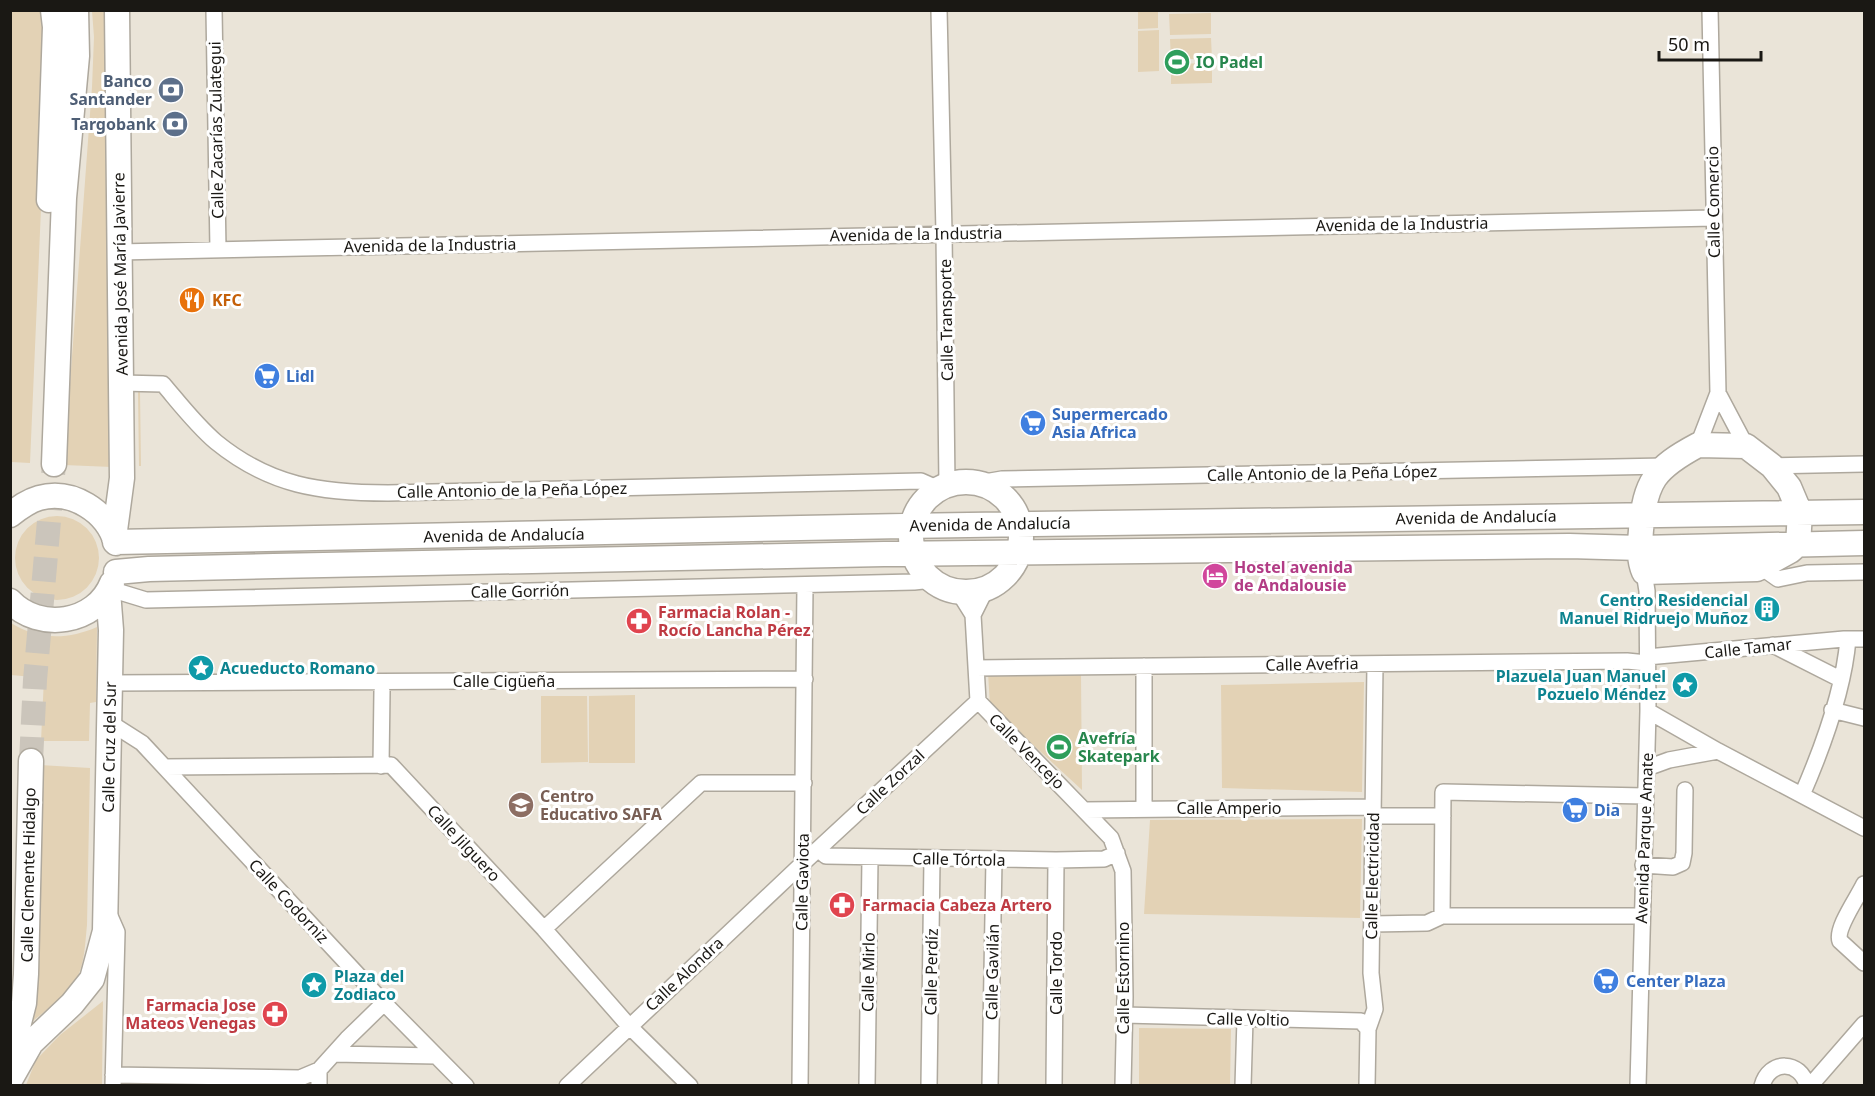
<svg xmlns="http://www.w3.org/2000/svg" width="1875" height="1096" font-family="'Noto Sans',sans-serif">
<style>
.green{fill:#e3d2b5}
.lines{fill:none;stroke-linecap:round;stroke-linejoin:round}
.primary-tunnel{stroke:#cbc5bb;stroke-width:24;stroke-dasharray:24 12;stroke-linecap:butt}
.street-casing{stroke:#aea89d;stroke-width:18}
.primary-casing{stroke:#aea89d;stroke-width:27}
.street{stroke:#fff;stroke-width:15}
.primary{stroke:#fff;stroke-width:24}
.labels{text-anchor:middle;stroke-width:6;stroke-linejoin:round;paint-order:stroke}
.leisure-label{font-size:16px;font-weight:bold;fill:#27864d;stroke:#fff;text-anchor:start}
.service-label{font-size:16px;font-weight:bold;fill:#4e5e75;stroke:#fff;text-anchor:end}
.street-label{font-size:16px;fill:#1a1814;stroke:#fff}
.food-label{font-size:16px;font-weight:bold;fill:#c56008;stroke:#fff;text-anchor:start}
.shop-label{font-size:16px;font-weight:bold;fill:#366cbe;stroke:#fff;text-anchor:start}
.hotel-label{font-size:16px;font-weight:bold;fill:#b23c85;stroke:#fff;text-anchor:start}
.culture-label{font-size:16px;font-weight:bold;fill:#0d838f;stroke:#fff;text-anchor:end}
.health-label{font-size:16px;font-weight:bold;fill:#be3a42;stroke:#fff;text-anchor:start}
.education-label{font-size:16px;font-weight:bold;fill:#785e54;stroke:#fff;text-anchor:start}
</style>
<rect width="100%" height="100%" fill="#eae4d8"/>
<!-- green -->
<path class="green" d="M10 11H46L48 47 30 463 11 462Z
M92 11H107L112 467 64 465 92 87 94 37Z
M1138 11H1158V28L1138 29Z
M1211 13V34L1170 35 1169 14Z
M1159 30V71L1138 72V31Z
M1211 38 1212 59H1171L1170 39Z
M1212 63V83L1171 84V64Z
M138 391H140L141 466H139Z
M15 558a42 42 0 1 1 84 0a42 42 0 1 1-84 0Z
M11 623C39 640 67 640 97 627L96 702 90 703 89 741H41L44 678 11 675Z
M988 673 1081 674 1082 790 990 705Z
M1364 682 1362 792 1222 788 1221 685Z
M635 695V763H589V696Z
M541 696H587L588 762 541 763Z
M40 765 90 768 87 925C85 943 85 964 76 980 67 996 42 1013 28 1025Z
M1362 819 1360 918 1144 914 1150 820Z
M103 1001 102 1085H26L36 1060 60 1035Z
M1139 1028 1231 1029 1230 1085H1139Z"/>
<g class="lines">
<!-- primary-tunnel -->
<path class="primary-tunnel" d="M31 761 35 680 54 464"/>
<defs>
<path id="street" d="M214 10 218 250
M939 10 944 233 947 485
M119 252 1714 218
M121 383 163 384C180 404 196 425 216 442 270 486 321 493 388 493L921 481 939 489
M1718 393 1746 446
M1698 445 1718 393 1710 10
M1772 466 1864 464
M979 483 1002 479 1665 466
M1761 567 1778 579 1807 573 1864 572
M110 589 146 600 914 582 932 580
M958 591 973 615 978 701 1111 838 1123 871 1125 997 1123 1086
M973 615 986 589
M1773 645 1840 679
M1647 657 1844 639H1864
M1144 666V809
M976 668 1627 661 1647 663
M110 683 805 679
M1832 710 1864 718
M1648 711 1718 751 1864 828
M109 722 142 743 384 1003 466 1086
M381 766 382 691
M165 767 391 765 544 929 629 1026 690 1086
M1647 768 1669 760 1718 751
M1802 795C1822 749 1844 688 1848 639
M1085 810 1373 807
M1373 816H1443
M818 849 826 856 1056 860 1104 859 1117 853
M1643 865 1673 867 1682 863 1684 853 1685 790
M1864 884C1858 897 1835 929 1840 941L1864 963
M110 916 117 932 113 1086
M1641 916H1442L1443 792 1645 796
M1372 924 1427 923 1442 916
M544 929 701 783H804
M1124 1015 1361 1021 1368 1029
M334 1054 436 1056
M113 1075 300 1078 319 1070 347 1039 384 1003
M319 1086V1070
M567 1086 802 864 978 701
M800 1086 805 585
M867 1086 870 858
M929 1086 932 859
M990 1086 994 859
M1054 1086 1056 860
M1243 1086 1245 1019
M1367 1086 1368 1029 1375 1009 1371 973 1375 664
M1638 1086 1648 711 1647 591 1644 572
M1762 1086C1769 1059 1801 1060 1807 1086
M1810 1086 1864 1024"/>
<path id="primary" d="M49 200 55 27 53 10
M1698 445 1746 446 1772 466 1789 487 1800 513 1798 544 1790 551 1757 569 1644 572C1638 558 1640 544 1641 530 1645 481 1655 468 1698 445Z
M54 464 64 198 77 56 76 10
M911 537a55 55 0 1 1 110 0a55 55 0 1 1-110 0Z
M10 515C19 508 28 501 39 498 72 489 107 511 116 543
M114 538 122 478 117 10
M115 542 903 526 1864 512
M116 572 149 569 274 566 884 554 1569 546 1640 548 1864 543
M10 601C39 632 96 624 112 583
M10 1059 24 1003 26 974 31 761
M10 1080 31 1043 72 1004 92 979 105 931 111 630 108 591"/>
</defs>
<!-- street casing -->
<use href="#street" class="street-casing"/>
<!-- primary casing -->
<use href="#primary" class="primary-casing"/>
<!-- street -->
<use href="#street" class="street"/>
<!-- primary -->
<use href="#primary" class="primary"/>
</g>
<!-- icons -->
<defs>
<symbol id="stadium-disc" viewBox="-11 -11 22 22"><circle r="9.5" fill="#2e9e5b" stroke="#fff"/><path d="M0-5a6.5 5 0 1 0 0 10a6.5 5 0 1 0 0-10ZM-3.5-1.8h7v3.6h-7Z" fill="#fff"/></symbol>
<symbol id="bank-disc" viewBox="-11 -11 22 22"><circle r="9.5" fill="#5c6f8a" stroke="#fff"/><path d="M-6-4H6V4H-6ZM0-2.3a2.3 2.3 0 1 0 0 4.6a2.3 2.3 0 1 0 0-4.6Z" fill="#fff"/></symbol>
<symbol id="restaurant-disc" viewBox="-11 -11 22 22"><circle r="9.5" fill="#e8710a" stroke="#fff"/><path d="M-5-6h1v4h1v-4h1v4h1v-4h1v5L-1.5 .5V6h-2V.5L-5-1ZM5-6V6H3V1.5H1.5Q1.5-4 5-6Z" fill="#fff"/></symbol>
<symbol id="supermarket-disc" viewBox="-11 -11 22 22"><circle r="9.5" fill="#3f7fe0" stroke="#fff"/><path d="M-6-5.5h2.5l.6 2H6L4.5 2H-2.5L-4.4-4H-6ZM-1.5 3.2a1.3 1.3 0 1 0 .1 0ZM3 3.2a1.3 1.3 0 1 0 .1 0Z" fill="#fff"/></symbol>
<symbol id="hotel-disc" viewBox="-11 -11 22 22"><circle r="9.5" fill="#d1479c" stroke="#fff"/><path d="M-6-4.5h1.5V1H6V5H4.5V3h-9V5H-6ZM-4 0a1.8 1.8 0 1 1 3.6 0ZM.5 0V-2.5h3Q6-2.5 6 0Z" fill="#fff"/></symbol>
<symbol id="building-disc" viewBox="-11 -11 22 22"><circle r="9.5" fill="#0f9aa8" stroke="#fff"/><path d="M-4-6H4V6H1V3H-1V6H-4ZM-2.5-4.3h1.7v1.8h-1.7ZM.8-4.3h1.7v1.8H.8ZM-2.5-1h1.7V.8h-1.7ZM.8-1h1.7V.8H.8Z" fill="#fff"/></symbol>
<symbol id="pharmacy-disc" viewBox="-11 -11 22 22"><circle r="9.5" fill="#e0444e" stroke="#fff"/><path d="M-2-6h4v4h4v4h-4v4h-4v-4h-4v-4h4Z" fill="#fff"/></symbol>
<symbol id="sight-disc" viewBox="-11 -11 22 22"><circle r="9.5" fill="#0f9aa8" stroke="#fff"/><path d="M0-6L1.8-2.2L6-1.7L2.9 1.2L3.7 5.4L0 3.3L-3.7 5.4L-2.9 1.2L-6-1.7L-1.8-2.2Z" fill="#fff"/></symbol>
<symbol id="school-disc" viewBox="-11 -11 22 22"><circle r="9.5" fill="#8d6e63" stroke="#fff"/><path d="M0-5L7-2L0 1L-7-2ZM-4 1L0 2.5L4 1V4Q0 6-4 4Z" fill="#fff"/></symbol>
</defs>
<g fill-rule="evenodd">
<use href="#stadium-disc" x="1162" y="47" width="30" height="30"/>
<use href="#bank-disc" x="156" y="75" width="30" height="30"/>
<use href="#bank-disc" x="160" y="109" width="30" height="30"/>
<use href="#restaurant-disc" x="177" y="285" width="30" height="30"/>
<use href="#supermarket-disc" x="252" y="361" width="30" height="30"/>
<use href="#supermarket-disc" x="1018" y="408" width="30" height="30"/>
<use href="#hotel-disc" x="1200" y="561" width="30" height="30"/>
<use href="#building-disc" x="1752" y="594" width="30" height="30"/>
<use href="#pharmacy-disc" x="624" y="606" width="30" height="30"/>
<use href="#sight-disc" x="186" y="653" width="30" height="30"/>
<use href="#sight-disc" x="1670" y="670" width="30" height="30"/>
<use href="#stadium-disc" x="1044" y="732" width="30" height="30"/>
<use href="#school-disc" x="506" y="790" width="30" height="30"/>
<use href="#supermarket-disc" x="1560" y="795" width="30" height="30"/>
<use href="#pharmacy-disc" x="827" y="890" width="30" height="30"/>
<use href="#supermarket-disc" x="1591" y="966" width="30" height="30"/>
<use href="#sight-disc" x="299" y="970" width="30" height="30"/>
<use href="#pharmacy-disc" x="260" y="999" width="30" height="30"/>
</g>
<g class="labels">
<!-- leisure labels -->
<g class="leisure-label">
<text x="1196" y="68">IO Padel</text>
<text x="1078" y="744">Avefría<tspan x="1078" dy="18">Skatepark</tspan></text>
</g>
<!-- service labels -->
<g class="service-label">
<text x="152" y="87">Banco<tspan x="152" dy="18">Santander</tspan></text>
<text x="156" y="130">Targobank</text>
</g>
<!-- street labels -->
<g class="street-label">
<text transform="translate(216 130) rotate(-91)" y="6">Calle Zacarías Zulategui</text>
<text transform="translate(1713 202) rotate(-91)" y="6">Calle Comercio</text>
<text transform="translate(1402 224) rotate(-1)" y="6">Avenida de la Industria</text>
<text transform="translate(916 234) rotate(-1)" y="6">Avenida de la Industria</text>
<text transform="translate(430 245) rotate(-1)" y="6">Avenida de la Industria</text>
<text transform="translate(120 274) rotate(-91)" y="6">Avenida José María Javierre</text>
<text transform="translate(946 320) rotate(-91)" y="6">Calle Transporte</text>
<text transform="translate(1322 473) rotate(-1)" y="6">Calle Antonio de la Peña López</text>
<text transform="translate(512 490) rotate(-1)" y="6">Calle Antonio de la Peña López</text>
<text transform="translate(1476 517) rotate(-1)" y="6">Avenida de Andalucía</text>
<text transform="translate(990 524) rotate(-1)" y="6">Avenida de Andalucía</text>
<text transform="translate(504 535) rotate(-1)" y="6">Avenida de Andalucía</text>
<text transform="translate(520 591) rotate(-1)" y="6">Calle Gorrión</text>
<text transform="translate(1748 648) rotate(-6)" y="6">Calle Tamar</text>
<text transform="translate(1312 664) rotate(-1)" y="6">Calle Avefria</text>
<text x="504" y="687">Calle Cigüeña</text>
<text transform="translate(109 747) rotate(-89)" y="6">Calle Cruz del Sur</text>
<text transform="translate(1027 751) rotate(45)" y="6">Calle Vencejo</text>
<text transform="translate(890 782) rotate(-43)" y="6">Calle Zorzal</text>
<text x="1229" y="814">Calle Amperio</text>
<text transform="translate(1644 838) rotate(-88)" y="6">Avenida Parque Amate</text>
<text transform="translate(464 843) rotate(47)" y="6">Calle Jilguero</text>
<text transform="translate(959 859) rotate(1)" y="6">Calle Tórtola</text>
<text transform="translate(28 875) rotate(-89)" y="6">Calle Clemente Hidalgo</text>
<text transform="translate(1372 876) rotate(-89)" y="6">Calle Electricidad</text>
<text transform="translate(802 882) rotate(-89)" y="6">Calle Gaviota</text>
<text transform="translate(289 901) rotate(47)" y="6">Calle Codorniz</text>
<text transform="translate(868 972) rotate(-89)" y="6">Calle Mirlo</text>
<text transform="translate(931 972) rotate(-89)" y="6">Calle Perdíz</text>
<text transform="translate(992 972) rotate(-89)" y="6">Calle Gavilán</text>
<text transform="translate(1056 973) rotate(-90)" y="6">Calle Tordo</text>
<text transform="translate(684 974) rotate(-43)" y="6">Calle Alondra</text>
<text transform="translate(1123 978) rotate(-90)" y="6">Calle Estornino</text>
<text transform="translate(1248 1019) rotate(1)" y="6">Calle Voltio</text>
</g>
<!-- food labels -->
<g class="food-label">
<text x="212" y="306">KFC</text>
</g>
<!-- shop labels -->
<g class="shop-label">
<text x="286" y="382">Lidl</text>
<text x="1052" y="420">Supermercado<tspan x="1052" dy="18">Asia Africa</tspan></text>
<text x="1594" y="816">Dia</text>
<text x="1626" y="987">Center Plaza</text>
</g>
<!-- hotel labels -->
<g class="hotel-label">
<text x="1234" y="573">Hostel avenida<tspan x="1234" dy="18">de Andalousie</tspan></text>
</g>
<!-- culture labels -->
<g class="culture-label">
<text x="1748" y="606">Centro Residencial<tspan x="1748" dy="18">Manuel Ridruejo Muñoz</tspan></text>
<text x="220" y="674" text-anchor="start">Acueducto Romano</text>
<text x="1666" y="682">Plazuela Juan Manuel<tspan x="1666" dy="18">Pozuelo Méndez</tspan></text>
<text x="334" y="982" text-anchor="start">Plaza del<tspan x="334" dy="18">Zodiaco</tspan></text>
</g>
<!-- health labels -->
<g class="health-label">
<text x="658" y="618">Farmacia Rolan -<tspan x="658" dy="18">Rocío Lancha Pérez</tspan></text>
<text x="862" y="911">Farmacia Cabeza Artero</text>
<text x="256" y="1011" text-anchor="end">Farmacia Jose<tspan x="256" dy="18">Mateos Venegas</tspan></text>
</g>
<!-- education labels -->
<g class="education-label">
<text x="540" y="802">Centro<tspan x="540" dy="18">Educativo SAFA</tspan></text>
</g>
</g>
<!-- border -->
<rect width="1875" height="1096" fill="none" stroke="#1a1814" stroke-width="24"/>
<!-- scale -->
<path d="M1659 51v9h102v-9" fill="none" stroke="#1a1814" stroke-width="3"/>
<text x="1668" y="51" font-size="18" fill="#1a1814" stroke="#ffffff" stroke-width="4.5" paint-order="stroke">50 m</text>
</svg>
